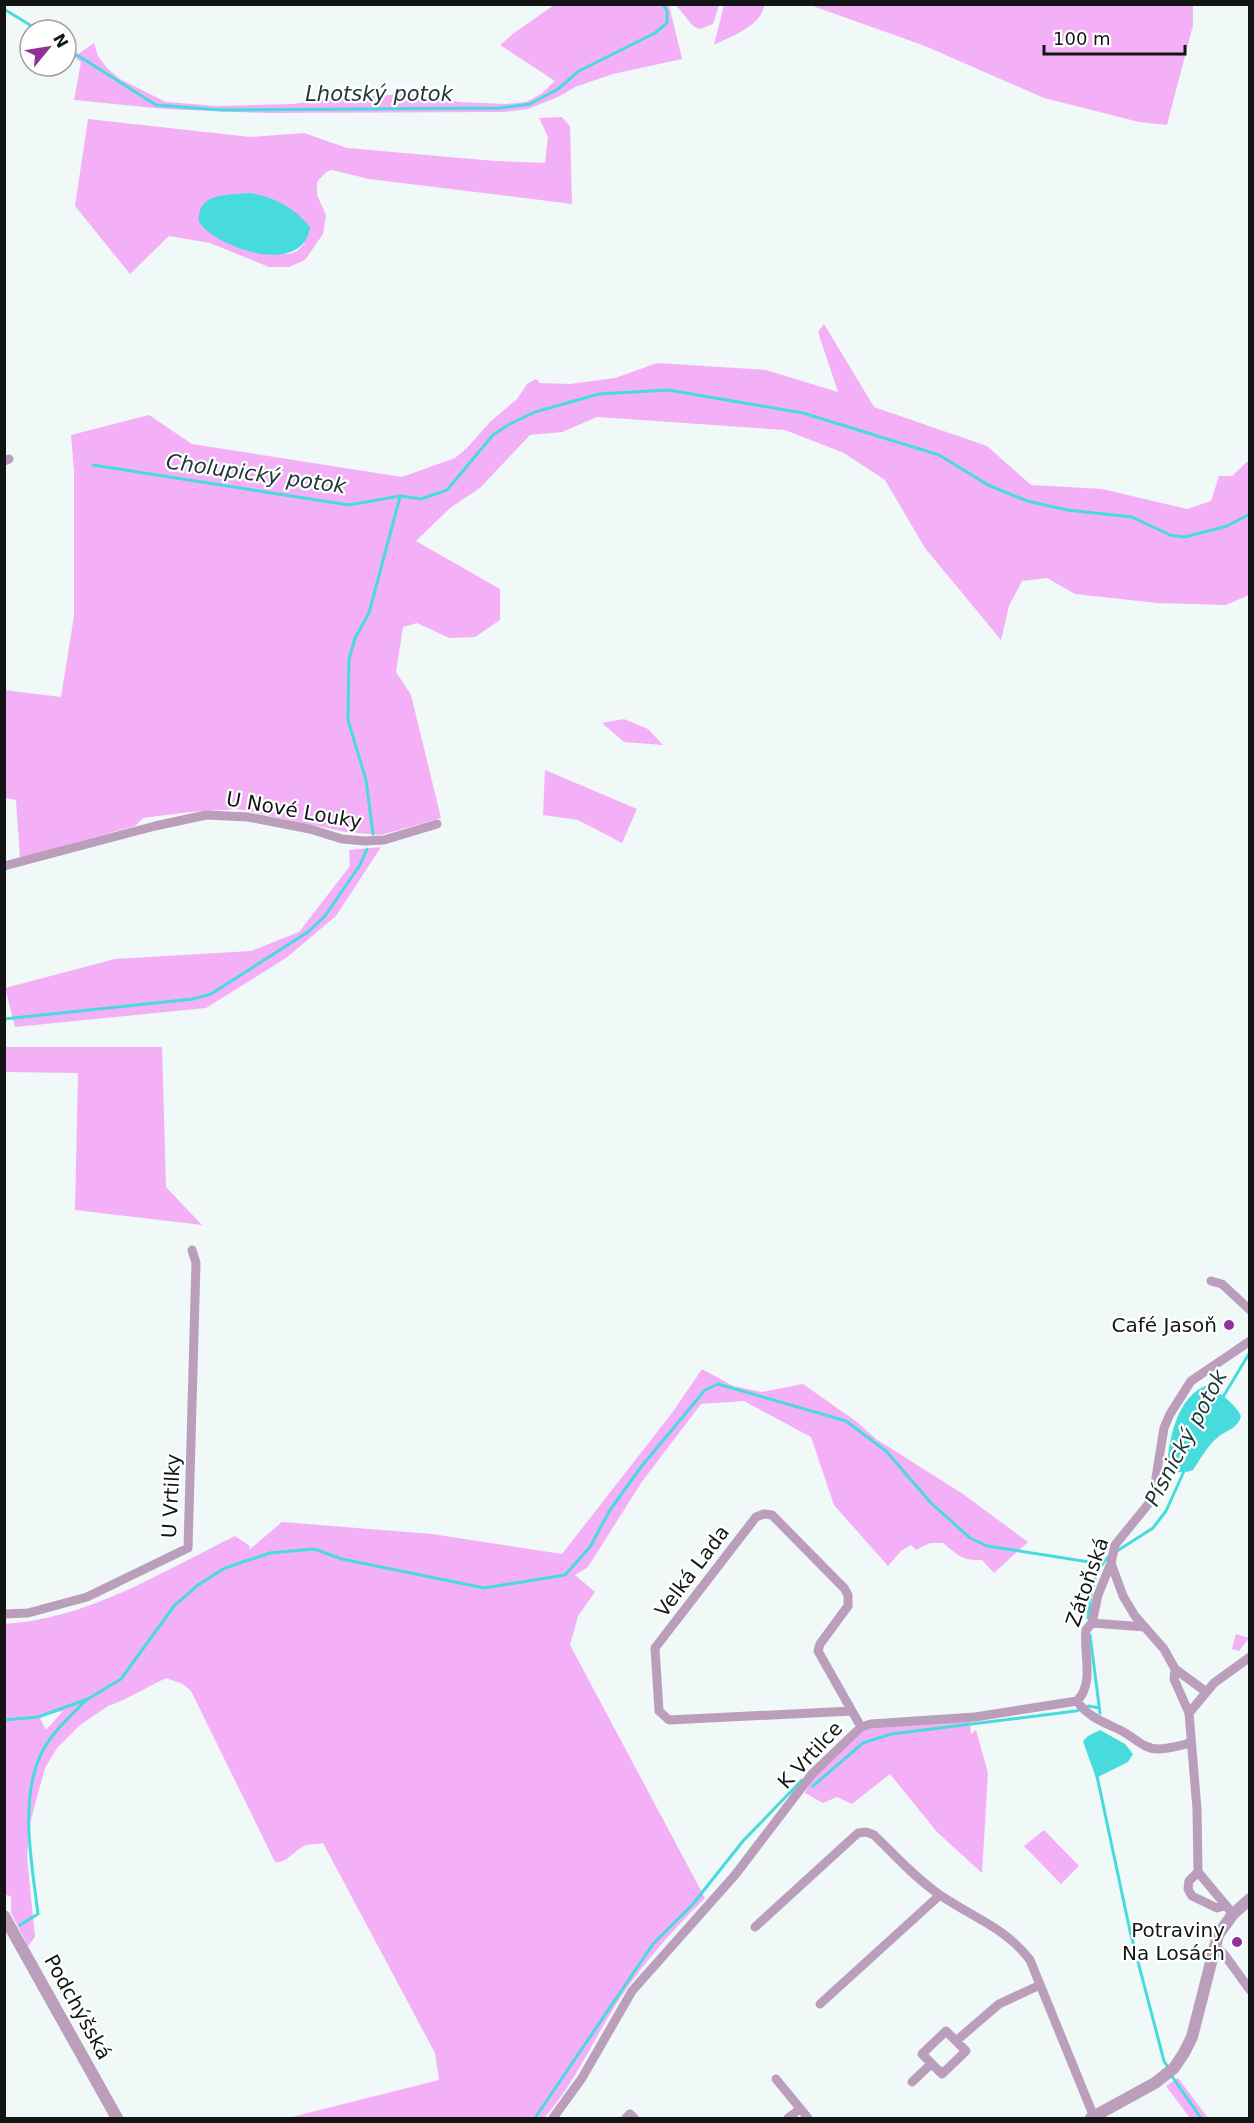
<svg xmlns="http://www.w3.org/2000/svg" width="1254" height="2123" font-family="'DejaVu Sans',sans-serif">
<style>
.green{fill:#f3b0f7;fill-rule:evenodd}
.water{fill:#47dbdd}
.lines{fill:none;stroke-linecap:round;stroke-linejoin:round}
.stream{stroke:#47dbdd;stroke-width:3}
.minor{stroke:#bb9dbc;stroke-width:9}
.tertiary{stroke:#bb9dbc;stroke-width:12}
.poi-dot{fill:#923199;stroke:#fff;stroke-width:2}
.labels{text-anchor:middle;stroke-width:4.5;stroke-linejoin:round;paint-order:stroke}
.street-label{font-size:20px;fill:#131515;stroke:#fff}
.poi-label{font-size:20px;fill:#131515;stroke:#fff;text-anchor:end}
.water-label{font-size:21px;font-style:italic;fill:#203838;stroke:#fff}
</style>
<rect width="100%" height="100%" fill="#f1f8f8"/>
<!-- green -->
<path class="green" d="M554 5H669L682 59 613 74 575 87 560 96 528 109 503 112 264 113 165 109 74 100 81 62 74 57 94 43 98 56 107 68 120 79 166 102 217 106 294 104 324 99 405 94 460 102 504 104 526 102 541 94 555 81 500 45 514 33Z
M676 5H719L713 24 700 29 693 26Z
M724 5H764C762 26 731 36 714 45Z
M810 5H1193V25L1167 125 1139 122 1044 98 925 46Z
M562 117 570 126 572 204 369 179 332 170 326 172 317 182V195L326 215 323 234 305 260 289 267H269L210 243 169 236 130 274 75 206 88 119 250 137 304 133 347 148 495 161 545 163 548 137 539 118ZM214 235 305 243 297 251 289 254 246 251Z
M824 324 874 407 987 446 1031 485 1102 489 1187 509 1211 501 1219 476H1232L1248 461 1249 450V595L1226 605 1157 603 1075 594 1047 578 1022 581 1009 606 1001 640 925 548 885 480 844 453 785 430 597 417 562 432 530 435 480 488 450 508 416 541 500 589V620L475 637 449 638 417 623 403 627 396 672 411 695 441 818 381 835 346 832 238 809 190 812 143 818 135 826 20 858 16 800 5 798V690L61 697 74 616V472L71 435 149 415 192 444 402 477 455 458 466 449 491 421 517 399 527 384 536 379 540 383 570 384 615 378 657 363 766 370 838 392 818 332Z
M624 719 648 729 663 745 624 742 602 723Z
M545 770 637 809 622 843 578 820 543 815Z
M381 847 336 916 286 958 206 1008 15 1027 5 988 115 959 251 951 299 932 350 866 349 850Z
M5 1047H162L166 1187 202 1225 75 1210 78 1073 5 1072Z
M702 1369 733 1386 762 1392 803 1384 857 1422 876 1439 963 1494 1028 1542 994 1573 982 1560C962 1561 958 1555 943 1543H930L916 1550 911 1545 901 1551 888 1566 834 1505 811 1437 744 1401 701 1404 641 1483 588 1567 575 1575 595 1592 578 1616 570 1645 705 1898C669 1934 635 1972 609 2016 588 2051 571 2088 544 2118H288L439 2080 435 2053 323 1843C317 1845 310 1843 304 1846 294 1851 286 1864 275 1862L191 1691 183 1684 166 1678 121 1701 108 1706 80 1725 57 1748 45 1768 30 1823 27 1857 35 1937 28 1946 11 1913V1896L5 1895V1624C87 1619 162 1572 235 1536L250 1546 249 1550 282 1522 432 1534 562 1554 672 1413ZM63 1711 46 1730 40 1718 36 1717Z
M1236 1634 1249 1638 1239 1651 1232 1649Z
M970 1721 971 1734 976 1730 988 1773 982 1873 937 1832 890 1774 852 1804 837 1797 823 1803 805 1793 812 1779 865 1729Z
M1044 1830 1079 1866 1061 1884 1024 1846Z
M1178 2078 1208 2118H1190L1166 2086Z"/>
<!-- water -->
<path class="water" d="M250 193C274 197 295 208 310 227 303 278 216 248 199 222 196 192 229 195 250 193Z
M1208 1385C1220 1394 1234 1402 1241 1416 1238 1429 1226 1430 1217 1438 1207 1446 1200 1460 1193 1470 1187 1473 1173 1473 1167 1470 1168 1441 1177 1395 1208 1385Z
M1100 1730 1125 1744 1133 1754 1128 1762 1096 1778 1083 1741 1088 1736Z"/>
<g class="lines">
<!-- stream -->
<path class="stream" d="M4 9 38 30
M66 48 156 105 221 110 501 108 530 104 558 89 579 71 655 33 667 23V11L663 4
M93 465 349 505 400 496 421 499 447 490 493 435 508 425 535 412 599 394 668 390 803 413 939 455 988 485 1027 501 1067 510 1132 517 1170 535 1185 537 1227 526 1250 514
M373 834 366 780 348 720 349 659 355 638 369 613 400 497
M4 1019 193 999 211 994 308 932 325 916 360 865 367 849
M1223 1397 1250 1352
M1117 1551 1153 1528 1166 1511 1185 1469
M1088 1618C1091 1595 1092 1573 1109 1556
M1090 1635 1100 1713
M4 1720 38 1717 88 1699 121 1679 174 1606 198 1585 225 1568 270 1553 314 1549 342 1559 484 1588 565 1575 590 1547 610 1510 641 1467 705 1390 718 1384 846 1421 886 1451 931 1503 970 1538 987 1546 1102 1564
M1097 1776 1130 1931 1164 2061 1169 2069
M813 1786 863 1743 891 1734 1076 1711 1089 1706 1099 1708
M20 1925 38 1914C32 1864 19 1801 41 1754 50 1734 70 1717 85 1701
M1171 2075 1201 2118
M535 2118 653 1944 693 1904 743 1841 802 1780"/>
<!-- minor -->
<path class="minor" d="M4 461 9 459
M4 866 155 826 206 815 248 817 310 829 342 839 364 841 384 840 437 824
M1211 1281 1222 1284 1250 1310
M1111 1563 1123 1596 1135 1616 1164 1649 1175 1669 1205 1691
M4 1614 28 1613 87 1597 188 1548 196 1263 192 1250
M1092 1623 1145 1627
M1175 1669 1174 1679 1189 1713
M1077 1701C1095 1683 1083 1653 1086 1630L1092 1623 1098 1595 1111 1563 1115 1545 1150 1502 1153 1496 1164 1428 1170 1414 1191 1381 1250 1341
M1077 1701C1088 1717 1103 1722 1120 1730 1133 1736 1143 1749 1158 1749 1169 1749 1181 1745 1191 1743
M852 1711 669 1720 659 1711 655 1648 756 1517 764 1514 772 1515 844 1588 848 1595V1606L820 1644 818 1651 861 1727
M1198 1872 1189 1881 1188 1889 1192 1896 1217 1908 1226 1905
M1233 1914 1198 1872 1197 1809 1189 1713 1214 1683 1250 1657
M755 1927 858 1833 866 1832 874 1835C895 1855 915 1878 940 1895 972 1917 1006 1928 1030 1960L1094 2117
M1214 1947 1224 1954 1250 1990
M820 2004 940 1895
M946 2031 966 2051 942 2074 922 2054Z
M956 2041 999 2004 1040 1985
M776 2079 808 2118
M912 2082 931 2064
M553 2118 582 2078 632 1991 735 1875 812 1774 861 1727 871 1724 975 1717 1077 1701
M626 2118 630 2114 634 2118
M788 2118 800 2109"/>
<!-- tertiary -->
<path class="tertiary" d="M4 1916 117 2118
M1091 2118 1155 2083 1174 2068 1184 2053 1192 2037 1218 1935 1233 1914 1250 1899"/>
</g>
<!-- markers -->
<g class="poi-dot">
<circle cx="1229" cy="1325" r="6"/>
<circle cx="1237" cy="1942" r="6"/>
</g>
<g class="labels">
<!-- street labels -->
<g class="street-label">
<text transform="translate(294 810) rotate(10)" y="7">U Nové Louky</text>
<text transform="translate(171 1496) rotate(-87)" y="7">U Vrtilky</text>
<text transform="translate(692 1571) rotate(-53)" y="7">Velká Lada</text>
<text transform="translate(1087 1582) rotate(-71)" y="7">Zátoňská</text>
<text transform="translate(810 1755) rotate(-47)" y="7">K Vrtilce</text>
<text transform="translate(78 2007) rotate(61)" y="7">Podchýšská</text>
</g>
<!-- poi labels -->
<g class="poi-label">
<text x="1217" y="1332">Café Jasoň</text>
<text x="1225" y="1937">Potraviny<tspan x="1225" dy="23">Na Losách</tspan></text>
</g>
<!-- water labels -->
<g class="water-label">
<text x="379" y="101">Lhotský potok</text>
<text transform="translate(256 474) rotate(8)" y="7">Cholupický potok</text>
<text transform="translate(1186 1438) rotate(-62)" y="7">Písnický potok</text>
</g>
</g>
<!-- border -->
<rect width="1254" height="2123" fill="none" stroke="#131515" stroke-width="12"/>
<!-- north arrow -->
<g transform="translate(48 48) rotate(60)"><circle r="28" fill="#ffffff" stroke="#a1a1a1" stroke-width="1.5"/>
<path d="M0-4.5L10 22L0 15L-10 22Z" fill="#923199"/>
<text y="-9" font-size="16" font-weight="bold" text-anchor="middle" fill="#131515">N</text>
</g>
<!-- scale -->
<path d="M1044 45v9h141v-9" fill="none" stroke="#131515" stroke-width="3"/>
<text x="1053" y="45" font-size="18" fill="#131515" stroke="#ffffff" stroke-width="4.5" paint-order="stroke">100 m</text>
</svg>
